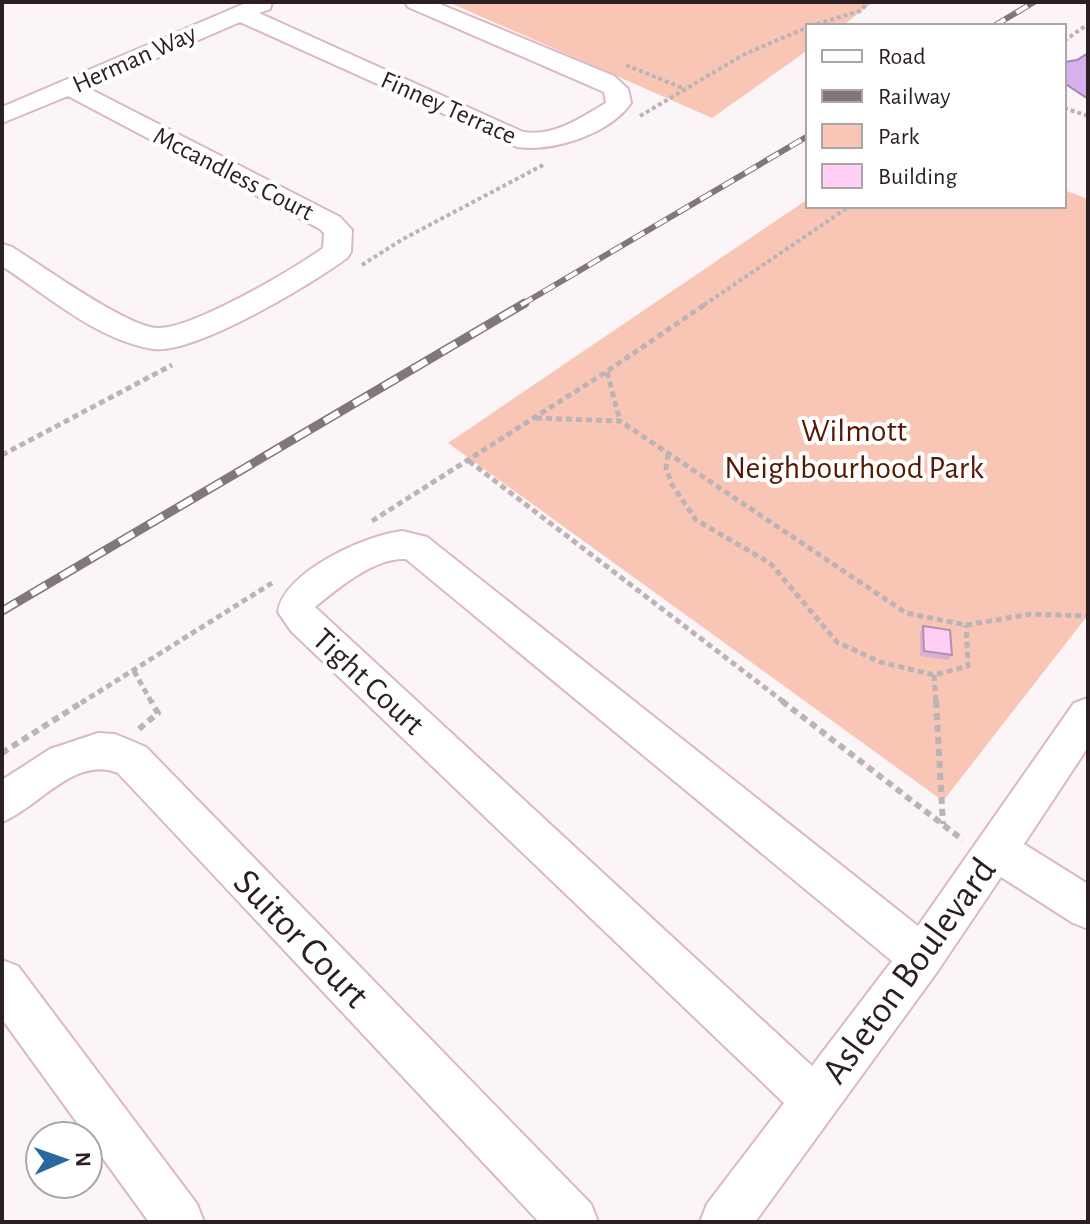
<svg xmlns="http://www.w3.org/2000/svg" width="1090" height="1224" font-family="'Alegreya Sans',sans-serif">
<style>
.green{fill:#f9c6b6}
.water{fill:#d6b1ee;stroke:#a385b1;stroke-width:2}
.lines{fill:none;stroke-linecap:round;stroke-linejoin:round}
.minor-casing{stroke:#dab8c4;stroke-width:4}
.path-far2{stroke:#bbb3b5;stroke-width:4;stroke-dasharray:4 3;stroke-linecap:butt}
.path-far1{stroke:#bbb3b5;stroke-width:5;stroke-dasharray:6 4;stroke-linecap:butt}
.path{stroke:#bbb3b5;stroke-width:6;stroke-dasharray:7 5;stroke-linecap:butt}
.minor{fill:#fff;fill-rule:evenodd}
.rail-far1-casing{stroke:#81777a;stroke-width:6}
.rail-casing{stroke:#81777a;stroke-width:9}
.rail-far1{stroke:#fff;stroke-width:4;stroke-dasharray:13;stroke-linecap:butt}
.rail{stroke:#fff;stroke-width:6;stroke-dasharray:17;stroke-linecap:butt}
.wall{fill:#dab1d3}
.building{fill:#fecef5;stroke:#b290ac;stroke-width:2}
.labels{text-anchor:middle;stroke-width:8;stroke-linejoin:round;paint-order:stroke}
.far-street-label{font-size:26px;fill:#2b1f23;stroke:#fff}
.park-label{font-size:32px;fill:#561703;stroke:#fff}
.street-label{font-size:32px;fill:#2b1f23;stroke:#fff}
.near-street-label{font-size:38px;fill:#2b1f23;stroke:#fff}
</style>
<rect width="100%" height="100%" fill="#fcf5f7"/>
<!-- green -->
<path class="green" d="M448 2H873L842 26H808V50L712 118Z
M1064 190 1088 199V615L943 801 448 443 808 199V206H1064Z"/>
<!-- water -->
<path class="water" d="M1088 53V99L1064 83V62L1077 60Z"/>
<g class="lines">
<defs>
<path id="minor" d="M248 2H272L270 9 259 13 523 132C554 137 580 118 606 103L604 92 408 7 405 2H435L614 76 628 89 631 103C610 134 553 152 517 147L240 22 88 88 340 217 352 230 351 252 347 258C312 284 194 355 153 349 97 340 48 296 2 266V244L12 247C41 265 127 327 157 328 191 330 294 269 323 248L324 233 320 229 68 96 2 123V107Z
M402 531 427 537 918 926 1074 703 1088 698V747L1024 844 1088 884V929L1073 923 1001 877 937 972 755 1222H700L707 1204 784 1103 291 631 278 612C283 572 366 535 402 531ZM406 559 892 961 812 1066 315 607C338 588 375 557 406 559Z
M98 733 115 734 146 747 591 1204 598 1222H539L118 773C75 755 38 808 2 822V780L50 749Z
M2 960 18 966 197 1204 204 1222H149L2 1019Z"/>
</defs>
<!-- minor casing -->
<use href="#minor" class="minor-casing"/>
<!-- path-far2 -->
<path class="path-far2" d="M810 26 860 11 869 2
M1064 41 1088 24
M626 65 685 89
M1064 108 1088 116
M640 116 743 55 808 27
M362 265 403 239 545 164
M704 305 850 206"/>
<!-- path-far1 -->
<path class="path-far1" d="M607 372 620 421
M536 418 620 421 906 613 966 625 1031 614 1088 616
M668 454 666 468 672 485 696 520 770 563 837 642 880 662 934 675 968 666 966 625
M2 455 172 365
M469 461 785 703
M372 521 606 372 707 303
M134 671 152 703
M934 675 936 703
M81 703 272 583"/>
<!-- path -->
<path class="path" d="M782 701 963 840
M936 701 943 824
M139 729 158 713 151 701
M2 753 84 701"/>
<!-- minor -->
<use href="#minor" class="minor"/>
<defs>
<path id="rail-far1" d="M994 26 1034 2
M521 305 808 136"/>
<path id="rail" d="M2 611 525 303"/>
</defs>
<!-- rail-far1 casing -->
<use href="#rail-far1" class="rail-far1-casing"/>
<!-- rail casing -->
<use href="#rail" class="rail-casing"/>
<!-- rail-far1 -->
<use href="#rail-far1" class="rail-far1"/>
<!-- rail -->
<use href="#rail" class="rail"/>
</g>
<!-- wall -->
<path class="wall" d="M923 626 952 655 948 660 920 656V632Z"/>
<!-- building -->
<path class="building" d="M923 626 950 630 952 655 924 651Z"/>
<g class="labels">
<!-- far-street labels -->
<g class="far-street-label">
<text transform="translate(134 58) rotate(-24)" y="9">Herman Way</text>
<text transform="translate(449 107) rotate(24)" y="9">Finney Terrace</text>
<text transform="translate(234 173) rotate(27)" y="9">Mccandless Court</text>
</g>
<!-- park labels -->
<g class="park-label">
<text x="854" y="441">Wilmott<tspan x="854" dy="37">Neighbourhood Park</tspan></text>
</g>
<!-- street labels -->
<g class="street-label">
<text transform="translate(369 681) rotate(43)" y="11">Tight Court</text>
</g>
<!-- near-street labels -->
<g class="near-street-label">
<text transform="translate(302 938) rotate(46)" y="13">Suitor Court</text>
<text transform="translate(908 970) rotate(-54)" y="13">Asleton Boulevard</text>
</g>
</g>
<!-- border -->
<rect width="1090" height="1224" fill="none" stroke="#2b1f23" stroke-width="8"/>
<!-- legend -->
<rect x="806" y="24" width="260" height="184" fill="#ffffff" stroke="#aaa5a7" stroke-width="2"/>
<rect x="822" y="50" width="40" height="12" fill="#ffffff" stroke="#aaa5a7" stroke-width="2"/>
<text x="878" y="64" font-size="24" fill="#2b1f23">Road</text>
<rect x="822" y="90" width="40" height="12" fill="#81777a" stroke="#aaa5a7" stroke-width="2"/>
<text x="878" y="104" font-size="24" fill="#2b1f23">Railway</text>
<rect x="822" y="124" width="40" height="24" fill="#f9c6b6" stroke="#aaa5a7" stroke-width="2"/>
<text x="878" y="144" font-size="24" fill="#2b1f23">Park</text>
<rect x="822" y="164" width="40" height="24" fill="#fecef5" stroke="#aaa5a7" stroke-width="2"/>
<text x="878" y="184" font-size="24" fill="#2b1f23">Building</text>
<!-- north arrow -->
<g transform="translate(64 1160) rotate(88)"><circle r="38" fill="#ffffff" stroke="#aaa5a7" stroke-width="2"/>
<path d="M0-6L14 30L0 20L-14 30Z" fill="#28689e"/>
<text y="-12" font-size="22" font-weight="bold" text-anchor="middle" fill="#2b1f23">N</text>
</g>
</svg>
